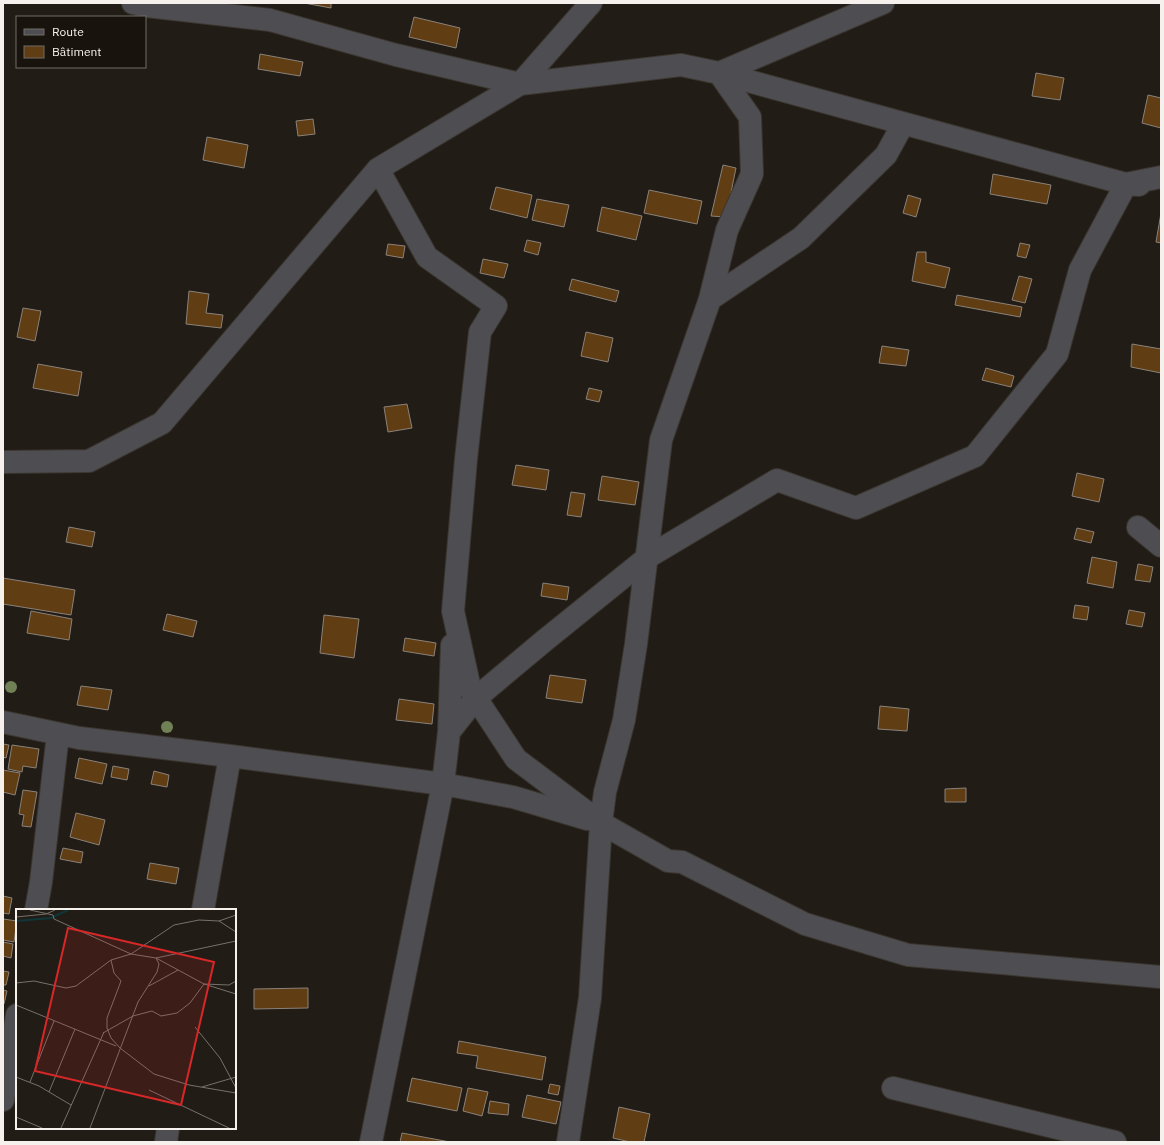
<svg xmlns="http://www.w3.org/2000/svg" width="1164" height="1145" font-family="'IBM Plex Sans',sans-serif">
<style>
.building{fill:#603d13;stroke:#8a827a}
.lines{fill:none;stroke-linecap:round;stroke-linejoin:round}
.street-casing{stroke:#3b3630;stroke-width:24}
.street{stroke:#4e4e52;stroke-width:22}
.tree{fill:#718156}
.inset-river{fill:none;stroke:#0f373a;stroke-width:2}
.inset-road{fill:none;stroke:#77716c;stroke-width:1}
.view{fill:#d62828;fill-opacity:0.15;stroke:#d62828;stroke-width:2}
.inset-edge{fill:none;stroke:#f6f1ed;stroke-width:2}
</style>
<rect width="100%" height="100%" fill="#221c16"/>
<!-- building -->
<path class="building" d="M304 3H331V8Z
M414 17 460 28 456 48 409 37Z
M260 54 303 62 300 76 258 69Z
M1036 73 1064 78 1060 100 1032 96Z
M1148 95 1161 98V128L1142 123Z
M313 119 315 134 298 136 296 121Z
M207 137 248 145 244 168 203 160Z
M723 165 736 168 726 217 711 216Z
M993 174 1051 185 1047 204 990 194Z
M496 187 532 195 527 218 490 209Z
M649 190 702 201 697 224 644 213Z
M908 195 921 199 916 217 903 213Z
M537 199 569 205 564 227 532 220Z
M602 207 642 216 636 240 597 231Z
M1161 213V243L1156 242Z
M527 240 541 243 538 255 524 251Z
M1020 243 1030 245 1026 258 1017 256Z
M388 244 405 246 403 258 386 255Z
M917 252H926V262L950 268 945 288 912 281Z
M483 259 508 264 504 278 480 273Z
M1019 276 1032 279 1025 303 1012 300Z
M572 279 619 291 616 302 569 290Z
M189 291 209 294 206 313 223 315 221 328 186 324Z
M957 295 1022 307 1020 317 955 305Z
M23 308 41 311 35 341 17 337Z
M586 332 613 338 608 362 581 356Z
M1132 344 1161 349V373L1131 367Z
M882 346 909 350 906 366 879 363Z
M38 364 82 372 78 396 33 388Z
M986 368 1014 376 1011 387 982 380Z
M589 388 602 391 599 402 586 399Z
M407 404 412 428 388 432 384 407Z
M516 465 549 470 546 490 512 485Z
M1077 473 1104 479 1099 502 1072 496Z
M602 476 639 482 635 505 598 500Z
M571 492 585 494 581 517 567 515Z
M69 527 95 532 92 547 66 542Z
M1077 528 1094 532 1091 543 1074 539Z
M1092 557 1117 562 1113 588 1087 583Z
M1138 564 1153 567 1150 582 1135 580Z
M3 578 75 590 71 615 3 604Z
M543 583 569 587 567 600 541 596Z
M1075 605 1089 607 1087 620 1073 618Z
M1129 610 1145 613 1142 627 1126 624Z
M31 611 72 619 69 640 27 633Z
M167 614 197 621 193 637 163 630Z
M324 615 359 619 354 658 320 653Z
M405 638 436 643 434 656 403 651Z
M550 675 586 680 582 703 546 698Z
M81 686 112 690 108 710 77 705Z
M399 699 434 704 432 724 396 720Z
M880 706 909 709 907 731 878 729Z
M3 744 9 745 6 758 3 757Z
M12 745 39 749 36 768 23 766 22 772 8 769Z
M79 758 107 764 102 784 75 778Z
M113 766 129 769 127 780 111 777Z
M3 770 20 773 15 795 3 792Z
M154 771 169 775 167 787 151 784Z
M966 788V802H945V789Z
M23 790 37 792 31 827 22 826 24 815 19 814Z
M76 813 105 820 99 845 70 837Z
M63 848 83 852 81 863 60 859Z
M150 863 179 868 176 884 147 879Z
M3 896 12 898 9 914 3 913Z
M3 919 17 921 14 942 3 940Z
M3 942 13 944 11 958 3 956Z
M3 971 9 972 6 985H3Z
M308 988V1008L254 1009V989Z
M3 990 7 991 4 1004H3Z
M459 1041 546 1057 542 1080 476 1068 478 1056 457 1053Z
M412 1078 462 1088 457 1111 407 1101Z
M550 1084 560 1086 558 1095 548 1093Z
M468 1088 488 1092 482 1116 463 1111Z
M527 1095 561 1102 556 1124 522 1117Z
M490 1101 509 1104 508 1115 488 1113Z
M619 1107 650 1114 644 1142H630L613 1138Z
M402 1133 450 1142H400Z"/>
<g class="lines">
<defs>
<path id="street" d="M133 3 147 6 270 20 396 55 520 84 681 65 719 73 883 3
M719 73 1126 184 1139 185
M378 169 427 257 496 306 480 332 466 459 453 611 470 689 516 759 601 823 668 861 682 862 805 924 908 955 1161 977
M710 299 801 238 886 155 903 124
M3 462 89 461 162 423 378 169 520 84 591 3
M1138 527 1161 546
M3 722 79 738 230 756 443 784 513 797 587 819
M449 732 476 698 544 641 648 557 777 480 856 508 975 456 1057 354 1080 270 1126 184 1161 177
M36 910 41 882 58 734
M203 910 230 756
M893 1088 1115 1142
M3 1100 17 1015
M166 1142 168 1128
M371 1142 443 784 449 732 452 645
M568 1142 590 998 601 823 605 792 624 720 636 644 661 440 710 299 727 230 752 174 750 117 719 73"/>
</defs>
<!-- street casing -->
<use href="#street" class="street-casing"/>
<!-- street -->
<use href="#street" class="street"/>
</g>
<!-- trees -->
<g class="tree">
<circle cx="11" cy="687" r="6"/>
<circle cx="167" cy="727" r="6"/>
</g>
<!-- overview -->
<g transform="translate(16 909)">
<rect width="220" height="220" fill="#221c16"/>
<path class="inset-river" d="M0 12 35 9 52 1"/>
<path class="inset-road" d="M14 1 37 6 38 10 115 45 140 49 220 32M0 8 30 5 39 1M203 12 220 23M140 49 188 75 220 85M95 51 98 64 105 72 91 109V119L95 129 104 139 138 165 173 176 220 184M0 74 18 72 50 79 60 77 95 51 115 45 158 16 183 11 203 12 220 6M133 77 162 61M0 96 100 137M179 118 204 149 220 179M87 124 117 107 136 102 145 107 161 104 174 94 188 75 213 76 220 72M0 168 23 177 55 196M14 173 38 112M186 178 220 168M133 181 213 219M33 183 59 120M0 208 26 219M45 219 88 123M74 219 122 93 141 63 143 55 140 49"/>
<path class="view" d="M52 19 198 53 165 196 19 162Z"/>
<rect width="220" height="220" class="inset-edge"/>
</g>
<!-- border -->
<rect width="1164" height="1145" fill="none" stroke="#f6f1ed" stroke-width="8"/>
<!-- legend -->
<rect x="16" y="16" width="130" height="52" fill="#19130d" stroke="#716c67"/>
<rect x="24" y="29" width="20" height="6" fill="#4e4e52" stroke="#716c67"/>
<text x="52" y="36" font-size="12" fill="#f6f1ed">Route</text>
<rect x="24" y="46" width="20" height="12" fill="#603d13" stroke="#716c67"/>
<text x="52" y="56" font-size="12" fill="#f6f1ed">Bâtiment</text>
</svg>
